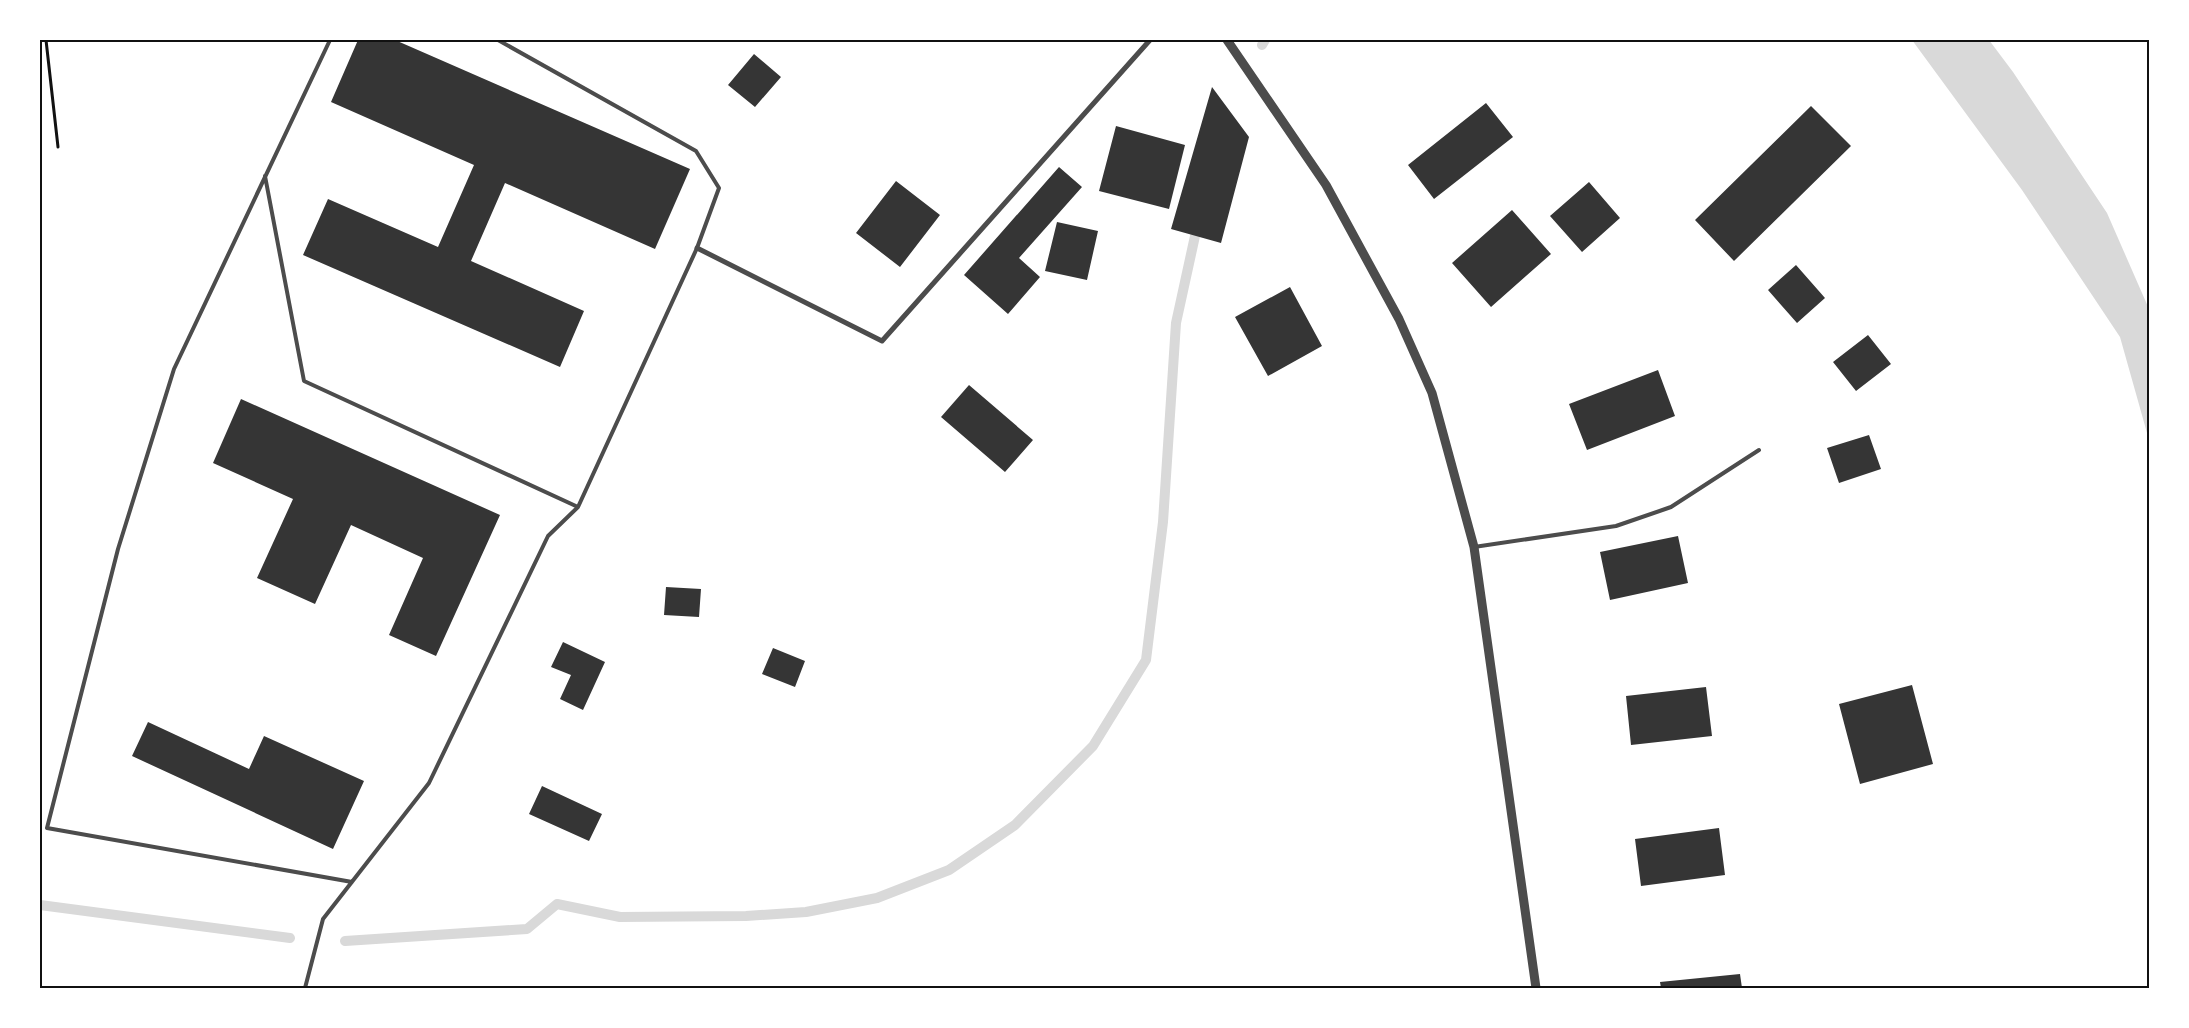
<svg xmlns="http://www.w3.org/2000/svg" width="2189" height="1028" font-family="'DejaVu Sans',sans-serif">
<style>
.water{fill:#d9d9d9}
.lines{fill:none;stroke-linecap:round;stroke-linejoin:round}
.stream{stroke:#d9d9d9;stroke-width:10}
.building{fill:#353535}
.path{stroke:#111;stroke-width:3}
.service{stroke:#4c4c4c;stroke-width:4}
.minor{stroke:#4c4c4c;stroke-width:5}
.tertiary{stroke:#4c4c4c;stroke-width:9}
.neatline{fill:none;stroke:#111;stroke-width:2}
</style>
<rect width="100%" height="100%" fill="#fff"/>
<!-- water -->
<path class="water" d="M1912 40H1989L2013 72 2107 213 2149 309V440L2120 337 2022 190Z"/>
<g class="lines">
<!-- stream -->
<path class="stream" d="M1262 45 1265 40
M40 905 290 938
M345 941 527 929 557 904 620 917 746 916 806 912 877 898 949 870 1015 825 1093 746 1146 660 1163 522 1176 323 1195 236"/>
</g>
<!-- building -->
<path class="building" d="M358 40H395L690 169 655 249 505 183 471 261 584 311 560 367 303 255 328 199 438 247 474 165 331 102Z
M754 54 781 77 755 107 728 85Z
M1212 87 1249 137 1221 243 1171 229Z
M1486 103 1513 137 1434 199 1408 165Z
M1811 106 1851 146 1734 261 1695 220Z
M1116 126 1185 145 1169 209 1099 191Z
M1059 167 1082 187 1019 258 1040 277 1008 314 964 275Z
M896 181 940 215 900 267 856 233Z
M1589 182 1620 218 1582 252 1550 216Z
M1512 210 1551 254 1491 307 1452 263Z
M1057 222 1098 231 1087 280 1045 271Z
M1796 265 1825 298 1797 323 1768 290Z
M1290 287 1322 346 1268 376 1235 317Z
M1868 335 1891 364 1856 391 1833 362Z
M1658 370 1675 416 1587 450 1569 404Z
M969 385 1033 440 1005 472 941 417Z
M241 399 500 515 436 656 389 635 423 558 351 525 315 604 257 578 293 499 213 463Z
M1869 435 1881 469 1839 483 1827 448Z
M1678 536 1688 583 1610 600 1600 552Z
M666 587 701 589 699 617 664 615Z
M563 642 605 662 583 710 560 699 571 675 551 667Z
M773 648 805 661 795 687 762 674Z
M1912 685 1933 764 1860 784 1839 704Z
M1706 687 1712 736 1631 745 1626 696Z
M148 722 249 769 264 736 364 781 333 849 132 756Z
M542 786 602 814 589 841 529 814Z
M1719 828 1725 875 1641 886 1635 839Z
M1740 974 1742 988H1661L1660 982Z"/>
<g class="lines">
<!-- path -->
<path class="path" d="M46 40 58 147"/>
<!-- service -->
<path class="service" d="M330 40 174 369 118 549 47 828 352 882
M265 176 304 381 578 507
M1474 547 1616 526 1671 507 1759 450
M305 988 323 919 429 783 548 536 578 507 697 248 719 188 696 151 498 40"/>
<!-- minor -->
<path class="minor" d="M697 248 882 341 1150 40"/>
<!-- tertiary -->
<path class="tertiary" d="M1227 40 1326 185 1399 319 1432 393 1474 547 1536 988"/>
</g>
<!-- border -->
<rect width="2189" height="1028" fill="none" stroke="#ffffff" stroke-width="82"/>
<rect x="41" y="41" width="2107" height="946" class="neatline"/>
</svg>
